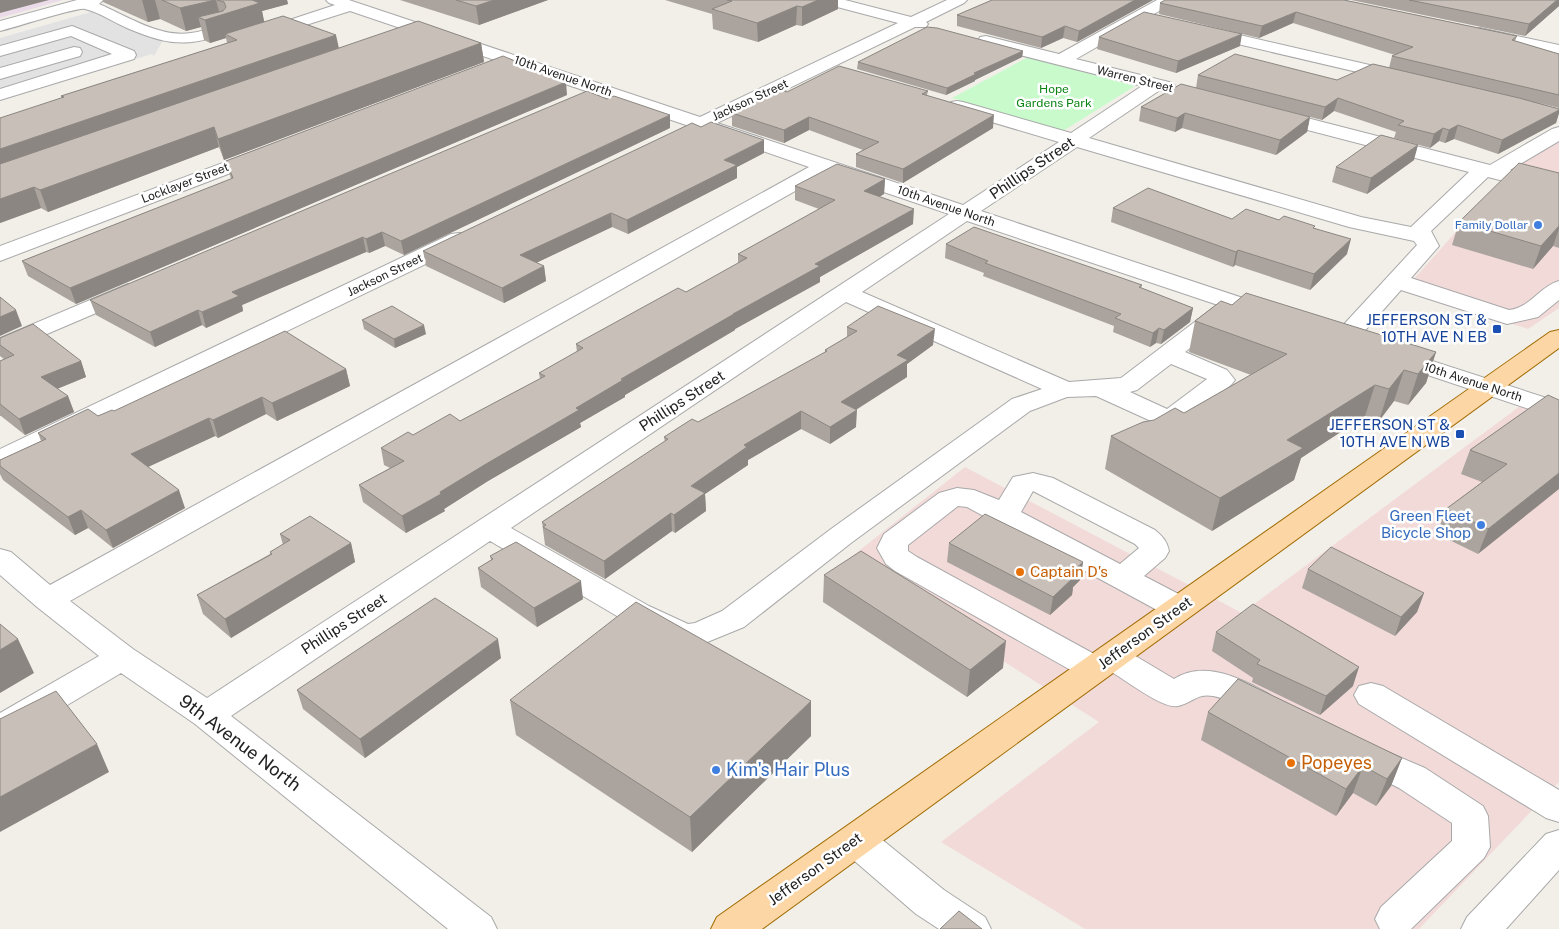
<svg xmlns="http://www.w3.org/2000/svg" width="1559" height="929" font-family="'Public Sans',sans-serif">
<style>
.commercial{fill:#f2dad9}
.industrial{fill:#ebdbe8}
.park{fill:#c8facc}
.parking{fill:#e2e2e2}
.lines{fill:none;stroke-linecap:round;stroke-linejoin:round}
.minor-casing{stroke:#a9a9a9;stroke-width:2}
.major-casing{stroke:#a06b00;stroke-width:2}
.minor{fill:#fff;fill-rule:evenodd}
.major{fill:#fcd6a4;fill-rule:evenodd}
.wall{fill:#aba49e}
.shaded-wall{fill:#8b8681}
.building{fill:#c7bfb8;stroke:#8b8681}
.shop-dot{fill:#3f7fe0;stroke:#fff;stroke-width:2}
.transit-dot{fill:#1a4fb4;stroke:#fff;stroke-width:2}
.food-dot{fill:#e8710a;stroke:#fff;stroke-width:2}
.labels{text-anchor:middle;stroke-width:5;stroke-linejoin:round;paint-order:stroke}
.far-street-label{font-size:12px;fill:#222;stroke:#fff}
.far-park-label{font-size:12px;fill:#0c8416;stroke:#fff}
.far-shop-label{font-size:12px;fill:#366cbe;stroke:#fff;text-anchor:end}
.street-label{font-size:15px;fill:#222;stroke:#fff}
.transit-label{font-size:15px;fill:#164399;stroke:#fff;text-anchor:end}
.shop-label{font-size:15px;fill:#366cbe;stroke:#fff;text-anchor:end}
.food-label{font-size:15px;fill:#c56008;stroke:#fff;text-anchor:start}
.near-street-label{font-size:18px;fill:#222;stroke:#fff}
.near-food-label{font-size:18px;fill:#c56008;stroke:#fff;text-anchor:start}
.near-shop-label{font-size:18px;fill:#366cbe;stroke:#fff;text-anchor:start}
</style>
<rect width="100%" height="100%" fill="#f2efe9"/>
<!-- commercial -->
<path class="commercial" d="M1559 142V308L1528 329 1404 290 1513 168Z
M1520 406 1559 420V782L1419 929H1085L941 842 1099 722 846 561 965 467 1242 613Z"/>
<!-- industrial -->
<path class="industrial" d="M0 0H63L0 18Z"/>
<!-- park -->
<path class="park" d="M1028 57 1135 86 1063 131 952 98Z"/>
<!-- parking -->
<path class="parking" d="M91 12 163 40 154 56 152 54 0 100V38Z"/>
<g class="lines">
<defs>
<path id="minor" d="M77 0H103L99 4C127 16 160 38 191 33 207 31 223 23 239 19L245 21 247 24 245 27C194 45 178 50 127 28 113 22 99 12 85 9 78 7 13 28 0 31V21Z
M326 0H349L700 117 898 23 822 3 819 0H845L911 17 947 0H967L964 3 926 22 928 24 926 27H915L717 123 963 205 1059 142 951 110 948 106 951 102 957 101 963 102 1071 133 1142 86 980 45 978 41 980 37 986 36 1059 54 1157 0H1176L1173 3 1076 59 1173 83 1176 87 1173 91 1167 92 1160 90 1089 138 1361 217 1411 227 1469 172 1265 119 1263 115 1265 111 1272 109 1490 165 1552 129 1559 127V141L1510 170 1559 183V195L1488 177 1431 231 1439 246 1411 278 1509 310C1530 308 1540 286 1559 281V300L1538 317 1507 324 1401 290 1353 344 1344 346 1335 344 1332 339 1335 334 1417 245 1414 241 1349 227 1077 147 981 211 1279 310 1283 315 1279 320 1271 322 1230 309 1233 313 1229 318 1185 352 1227 370 1235 380 1231 385 1161 439 1152 441 1143 439 1139 433 1151 421 1096 396 1067 397 1030 411 851 543 744 627 700 645 684 646 673 643 627 622 490 541 231 716 491 917 497 929H448L195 724 121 673 12 738 0 742V713L99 656 37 607 0 575V549L11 552 50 585 809 167 702 130 694 133 687 131 685 127 686 125 350 11 265 38 259 36 257 33 259 30 335 5 329 3ZM827 173 949 214 207 698 133 649 70 601ZM967 221 1221 306 1213 308 1121 378 1069 382 862 292ZM846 302 1042 389 1012 399 831 529 722 611 695 623 688 624 649 606 511 528ZM1171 364 1207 379 1167 409 1130 392 1137 390Z
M72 26 134 51 136 55 134 59 0 100V89L112 54 71 36 0 56V46Z
M1205 27 1400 72 1406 73 1409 77 1406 81 1400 82 1199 35 1197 32 1199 29Z
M1480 28 1559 45V55L1474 36 1472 33 1474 30Z
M74 47 80 48 82 52 80 56 0 79V68Z
M263 148 270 150 273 154 270 158 0 261V246Z
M459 233 467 234 470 239 467 244 10 465 0 467V449L451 234Z
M128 284 136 286 140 291 136 296 0 354V338Z
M1395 349 1559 402V419L1386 361 1383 356 1386 351Z
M1033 473 1053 478 1155 530C1163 537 1167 541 1169 551L1165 558 1144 576 1190 600 1195 608 1190 616 1179 619 1168 616 967 507 958 506 908 545V551L917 557 1096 655 1100 648 1111 644 1122 648 1174 679C1199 663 1228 673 1252 685 1263 691 1273 694 1279 705L1274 714C1246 722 1237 700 1213 696 1197 693 1192 703 1178 706 1164 710 1124 679 1110 671L1107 677 1095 681 1083 677 895 571 886 564 877 548 884 534 939 493 957 488 974 490 999 500 1013 477ZM1033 491 1135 544 1139 548 1120 564 1021 512Z
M1371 683 1383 686 1559 790V822L1546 818 1359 704 1354 695 1359 686Z
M1364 742 1425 768 1483 806 1488 816 1490 847 1484 858 1411 929H1380L1375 919 1381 907 1452 841V823L1399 788 1352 764 1346 755 1352 746Z
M856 825 869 829 944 890 985 917 991 929H939L916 914 843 851 837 840 843 829Z
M1559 830V870L1506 929H1461L1467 917 1546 834Z"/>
<path id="major" d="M1559 330V348L762 929H711L717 917 1550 332Z"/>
</defs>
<!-- minor casing -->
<use href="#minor" class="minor-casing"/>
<!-- major casing -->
<use href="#major" class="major-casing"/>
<!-- minor -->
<use href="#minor" class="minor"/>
<!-- major -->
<use href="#major" class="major"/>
</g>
<!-- wall -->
<path class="wall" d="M103 0H287L288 4 262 11 264 21 339 49 481 43 484 62 224 160 219 147 48 212 41 208 0 223 62 98 61 96 227 43 226 38 210 43 204 40 201 27 186 31 160 19 148 22 103 2Z
M400 0H548L479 25Z
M665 0H838V9L802 26 796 25 758 42 713 29 712 14Z
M992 0H1153L1077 42 1063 38 1041 48 957 26V15Z
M1344 0 1517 36 1515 41 1559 54V108L1535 102 1559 109V113L1556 123 1498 154 1454 139 1445 143 1439 141 1430 148 1394 138 1396 132 1334 111 1322 120 1196 88 1198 75 1337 80 1389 68 1392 56 1395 55 1293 23 1259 38 1159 14 1160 3Z
M1351 0H1559V6L1525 36Z
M1099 37 1240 46 1176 73 1097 49Z
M1023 51 1022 57 975 80V81L946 95 857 69 858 62Z
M928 91 927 95 993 128 903 183 856 167V154L863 150 809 130 784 143 732 126V113L787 92Z
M567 95 76 304 28 276 22 261 231 179 226 161Z
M1141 107 1310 117 1307 132 1276 155 1182 128 1175 132 1139 121Z
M670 128 404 255 385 246 369 253 366 252 242 305 243 311 206 328 202 325 155 347 96 315 90 300Z
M764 153 737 167V178L628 234 612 227 536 263 544 266 546 281 504 303 426 266 423 251Z
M1414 160 1367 194 1332 182 1336 167Z
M1559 173V248L1553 246 1533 269 1452 245 1459 222Z
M885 179 884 194 879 197 913 224 820 277V282L735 329V330L625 395V397L580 423 581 427 488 481 444 509 445 511 406 533 363 502 359 485 390 468 384 465 381 448 413 435 460 421 540 379 539 373 577 352 576 344 686 292 738 264V254L819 209 795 200V186Z
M1113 208 1232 219 1279 220 1315 228 1347 254 1310 290 1235 265 1233 267 1111 222Z
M946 244 1142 285 1141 288 1193 308 1190 322 1161 344 1156 343 1150 347 1113 332 1114 326 983 276 984 273 945 258Z
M1232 305 1436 352 1426 383 1408 405 1394 401 1379 421 1365 416 1301 458 1294 480 1212 531 1105 469 1111 436 1184 413 1251 375 1189 352 1195 321Z
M362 320 426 334 395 348 364 329Z
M847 327 933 345 907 364V377L856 410V427L830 444 801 429 748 460V465L705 494 706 511 675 533 672 531 605 579 545 545 542 522 665 442 664 437 698 422 825 353V350L847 337Z
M0 338 81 361 86 377 57 389 68 396 74 412 25 435 1 416H0V361L4 359 0 356Z
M346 369 350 386 277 421 266 414 218 438 215 436 148 467 185 508 113 548 88 528 75 535 3 480 0 474V460L41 441 38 433 114 411Z
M1548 395 1478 554 1437 534 1446 509 1482 482 1461 474 1470 450Z
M280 534 351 543 355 562 231 638 203 614 197 595 270 554V552L283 545Z
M949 543 1083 562 1080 580 1073 587 1072 595 1050 615 947 562Z
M490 556 583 599 537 627 481 587 478 568 491 560Z
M1308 569 1424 593 1417 612 1395 636 1302 588Z
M824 575 1003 668 967 697 823 602Z
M1216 632 1353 686 1320 715 1252 682 1253 678 1212 651Z
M501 658 365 758 303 709 297 690Z
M510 700 811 736 692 852 516 735Z
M1208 712 1402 758 1391 786 1376 806 1353 793 1336 816 1201 740Z"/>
<!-- shaded-wall -->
<path class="shaded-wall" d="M0 0H49L0 13Z
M142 0H155L160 19 148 22Z
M216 0 220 15 237 0H287L288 4 262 11 265 26 225 34 226 38 210 43 205 20 198 17 201 27 186 31 180 8Z
M494 0H548L479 25 476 6Z
M818 0H838V9L802 26V7Z
M1135 0H1153L1077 42 1079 31Z
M1557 0H1559V6L1525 36 1529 24Z
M797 6 796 25 758 42 757 23Z
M1296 12 1293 23 1259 38 1262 26Z
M1065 26 1063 38 1041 48 1042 37Z
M1242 34 1240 46 1176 73 1178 61Z
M336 35 340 53 0 172V149Z
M481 43 484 62 224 160 218 139Z
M1023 51 1022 57 975 80V81L946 95 947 88 974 73Z
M566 82 567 95 76 304 70 288Z
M1338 98 1334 111 1322 120 1325 107Z
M1559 110V113L1556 123 1498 154 1502 140Z
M1185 113 1182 128 1175 132 1177 118Z
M670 115V128L404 255 401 241Z
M994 115 993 128 903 183V169Z
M809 117V130L784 143V130Z
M1310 117 1307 132 1276 155 1280 140Z
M1458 125 1454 139 1445 143 1449 130Z
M214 127 219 147 48 212 40 190Z
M1443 128 1439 141 1430 148 1434 134Z
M764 140V153L737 167V178L628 234 627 220 724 160Z
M1418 145 1414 160 1367 194 1371 178Z
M885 179 884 194 864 206V191Z
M34 187 41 208 0 223V199Z
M914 209 913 224 820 277V282L735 329V330L625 395V397L580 423 581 427 488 481 444 509 445 511 406 533 402 516 621 379 733 314 815 264Z
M611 213 612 227 521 270 520 255Z
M1559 226V229L1553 246 1533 269 1541 246Z
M382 232 385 246 369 253 366 239Z
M363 237 366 252 242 305 243 311 206 328 202 312 232 292Z
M1351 239 1347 254 1310 290 1314 274Z
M1238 250 1235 265 1233 267 1236 252Z
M544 266 546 281 504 303 502 288Z
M1193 308 1190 322 1161 344 1164 330Z
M16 310 22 326 0 336V317Z
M198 310 202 325 155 347 150 332Z
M424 325 426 334 395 348 394 339Z
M1159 328 1156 343 1150 347 1153 333Z
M935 329 933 345 907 364V377L841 419V402L897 355Z
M1436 352 1426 383 1408 405 1418 374Z
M81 361 86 377 47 393 41 377Z
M346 369 350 386 277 421 272 403Z
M1404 370 1394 401 1379 421 1389 389Z
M1375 385 1365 416 1301 458 1294 480 1212 531 1220 498 1287 440Z
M68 396 74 412 25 435 19 419Z
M262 397 266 414 218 438 213 420Z
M857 410 856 427 830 444V427Z
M801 411V429L748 460V465L705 494 706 511 675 533 674 515 691 486 744 445Z
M209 418 215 436 137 472 131 454Z
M1559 473V489L1478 554 1488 529Z
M179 490 185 508 113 548 106 530Z
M81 510 88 528 75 535 68 517Z
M671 513 672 531 605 579 604 561Z
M351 543 355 562 231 638 225 619Z
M1083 562 1080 580 1073 587 1072 595 1050 615 1053 597 1070 574Z
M581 581 583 599 537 627 534 608Z
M1424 593 1417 612 1395 636 1401 617Z
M18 639 34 673 0 693V650Z
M498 639 501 658 365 758 360 739Z
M1006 641 1003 668 967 697 970 670Z
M1359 667 1353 686 1320 715 1326 696Z
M811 701V736L692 852 690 817Z
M97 744 109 772 0 832V797Z
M1402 758 1391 786 1376 806 1387 779Z
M1363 766 1353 793 1336 816 1346 789Z"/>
<!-- building -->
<path class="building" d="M162 0H215L180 8Z
M217 0H252L260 3 205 20 198 17 223 11 226 7 224 2Z
M456 0H494L476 6Z
M727 0H818L802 7 797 6 757 23 712 9 732 1Z
M992 0H1135L1079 31 1065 26 1042 37 957 15Z
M1165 0H1344L1517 36 1512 40 1559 54V95L1392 56 1413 47 1296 12 1262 26 1160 3Z
M1409 0H1557L1529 24Z
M1144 12 1242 34 1178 61 1099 37Z
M283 16 336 35 0 149V118L64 97 61 96 237 40 225 34Z
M418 21 481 43 218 139 214 127 40 190 34 187 0 199V164Z
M927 27 937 28 1023 51 974 73 976 74 947 88 858 62Z
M1235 54 1337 80 1373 64 1519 98 1559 109V110L1502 140 1458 125 1449 130 1443 128 1434 134 1398 125 1404 121 1338 98 1325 107 1198 75Z
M503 56 566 82 70 288 22 261 233 178 226 161Z
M839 66 928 91 922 94 994 115 903 169 856 154 879 142 809 117 784 130 732 113 781 90 787 92Z
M1181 84 1310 117 1280 140 1185 113 1177 118 1141 107Z
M587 91 607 99 614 96 670 115 401 241 382 232 366 239 363 237 232 292 239 296 202 312 198 310 150 332 90 300Z
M711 122 764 140 724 160 737 165 627 220 611 213 520 255 544 266 502 288 423 251 692 123 701 127Z
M1381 135 1418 145 1371 178 1336 167Z
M1519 163 1559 173V226L1541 246 1459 222Z
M837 164 885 179 864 191 914 209 815 264 820 266 733 314H734L621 379 623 380 576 408 579 410 486 464 440 492 441 494 402 516 359 485 404 461 381 448 408 432 413 435 450 414 460 421 545 376 539 373 583 348 576 344 678 288 686 292 747 258 738 254 835 200 795 186Z
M1148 188 1232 219 1246 209 1279 220 1284 216 1315 226 1313 228 1351 239 1314 274 1238 250 1236 252 1113 208Z
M974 227 1142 285 1139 287 1193 308 1164 330 1159 328 1153 333 1115 318 1121 314 985 263 988 261 946 244Z
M1246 293 1436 352 1418 374 1404 370 1389 389 1375 385 1287 440 1303 448 1220 498 1111 436 1143 422 1154 420 1175 408 1184 413 1287 354 1195 321 1221 301 1232 305Z
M0 297 16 310 0 317Z
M392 306 424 325 394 339 362 320Z
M878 306 935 329 897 355 908 360 841 402 857 410 830 427 801 411 744 445 747 447 691 486 705 493 674 515 671 513 604 561 543 527 546 525 542 522 668 439 664 437 692 419 698 422 827 351 825 350 857 331 847 327Z
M33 324 81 361 41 377 68 396 19 419 0 404V361L14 355 0 345V338Z
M285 331 346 369 272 403 262 397 213 420 209 418 131 454 179 490 106 530 81 510 68 517 0 466V460L46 439 38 433 88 409 98 416 112 410 114 411Z
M1548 395 1559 400V473L1488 529 1446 509 1507 464 1470 450Z
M985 514 1083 562 1070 574 1075 576 1053 597 949 543Z
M310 516 351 543 225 619 197 595 272 554 270 552 290 540 280 534Z
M516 542 581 581 534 608 478 568 493 559 490 556Z
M1331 547 1424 593 1401 617 1308 569Z
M861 551 1006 641 970 670 824 575Z
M435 598 498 639 360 739 297 690Z
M636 602 811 701 690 817 510 700Z
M1253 604 1359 667 1326 696 1257 664 1260 660 1216 632Z
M0 624 18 639 0 650Z
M1238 679 1402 758 1387 779 1363 766 1346 789 1208 712Z
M56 691 97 744 0 797V719Z
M959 911 982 929H940Z"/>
<!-- markers -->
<g class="shop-dot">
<circle cx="1538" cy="225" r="5"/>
<circle cx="1481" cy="525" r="5"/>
<circle cx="716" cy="770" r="5"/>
</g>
<g class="transit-dot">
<rect x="1492" y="324" width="10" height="10" rx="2.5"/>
<rect x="1455" y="429" width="10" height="10" rx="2.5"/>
</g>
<g class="food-dot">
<circle cx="1020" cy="572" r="5"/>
<circle cx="1291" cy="763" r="5"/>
</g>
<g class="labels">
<!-- far-street labels -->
<g class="far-street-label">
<text transform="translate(563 76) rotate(19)" y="4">10th Avenue North</text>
<text transform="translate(1135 79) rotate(14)" y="4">Warren Street</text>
<text transform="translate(750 100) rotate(-25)" y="4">Jackson Street</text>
<text transform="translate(185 183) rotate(-21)" y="4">Locklayer Street</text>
<text transform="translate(946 206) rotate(19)" y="4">10th Avenue North</text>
<text transform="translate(385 275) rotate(-26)" y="4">Jackson Street</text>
<text transform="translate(1473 382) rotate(18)" y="4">10th Avenue North</text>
</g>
<!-- far-park labels -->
<g class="far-park-label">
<text x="1054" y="93">Hope<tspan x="1054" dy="14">Gardens Park</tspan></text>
</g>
<!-- far-shop labels -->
<g class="far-shop-label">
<text x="1528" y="229">Family Dollar</text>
</g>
<!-- street labels -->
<g class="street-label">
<text transform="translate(1032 168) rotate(-34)" y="5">Phillips Street</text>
<text transform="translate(682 401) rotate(-33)" y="5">Phillips Street</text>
<text transform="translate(344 624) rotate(-33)" y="5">Phillips Street</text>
<text transform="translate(1145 633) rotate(-36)" y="5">Jefferson Street</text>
<text transform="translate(815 869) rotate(-36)" y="5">Jefferson Street</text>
</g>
<!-- transit labels -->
<g class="transit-label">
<text x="1487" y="325">JEFFERSON ST &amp;<tspan x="1487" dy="17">10TH AVE N EB</tspan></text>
<text x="1450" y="430">JEFFERSON ST &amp;<tspan x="1450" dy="17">10TH AVE N WB</tspan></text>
</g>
<!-- shop labels -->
<g class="shop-label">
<text x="1471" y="521">Green Fleet<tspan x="1471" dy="17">Bicycle Shop</tspan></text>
</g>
<!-- food labels -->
<g class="food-label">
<text x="1030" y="577">Captain D's</text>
</g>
<!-- near-street labels -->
<g class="near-street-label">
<text transform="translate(240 743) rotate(37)" y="6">9th Avenue North</text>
</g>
<!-- near-food labels -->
<g class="near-food-label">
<text x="1301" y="769">Popeyes</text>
</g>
<!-- near-shop labels -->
<g class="near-shop-label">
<text x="726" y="776">Kim's Hair Plus</text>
</g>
</g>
</svg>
